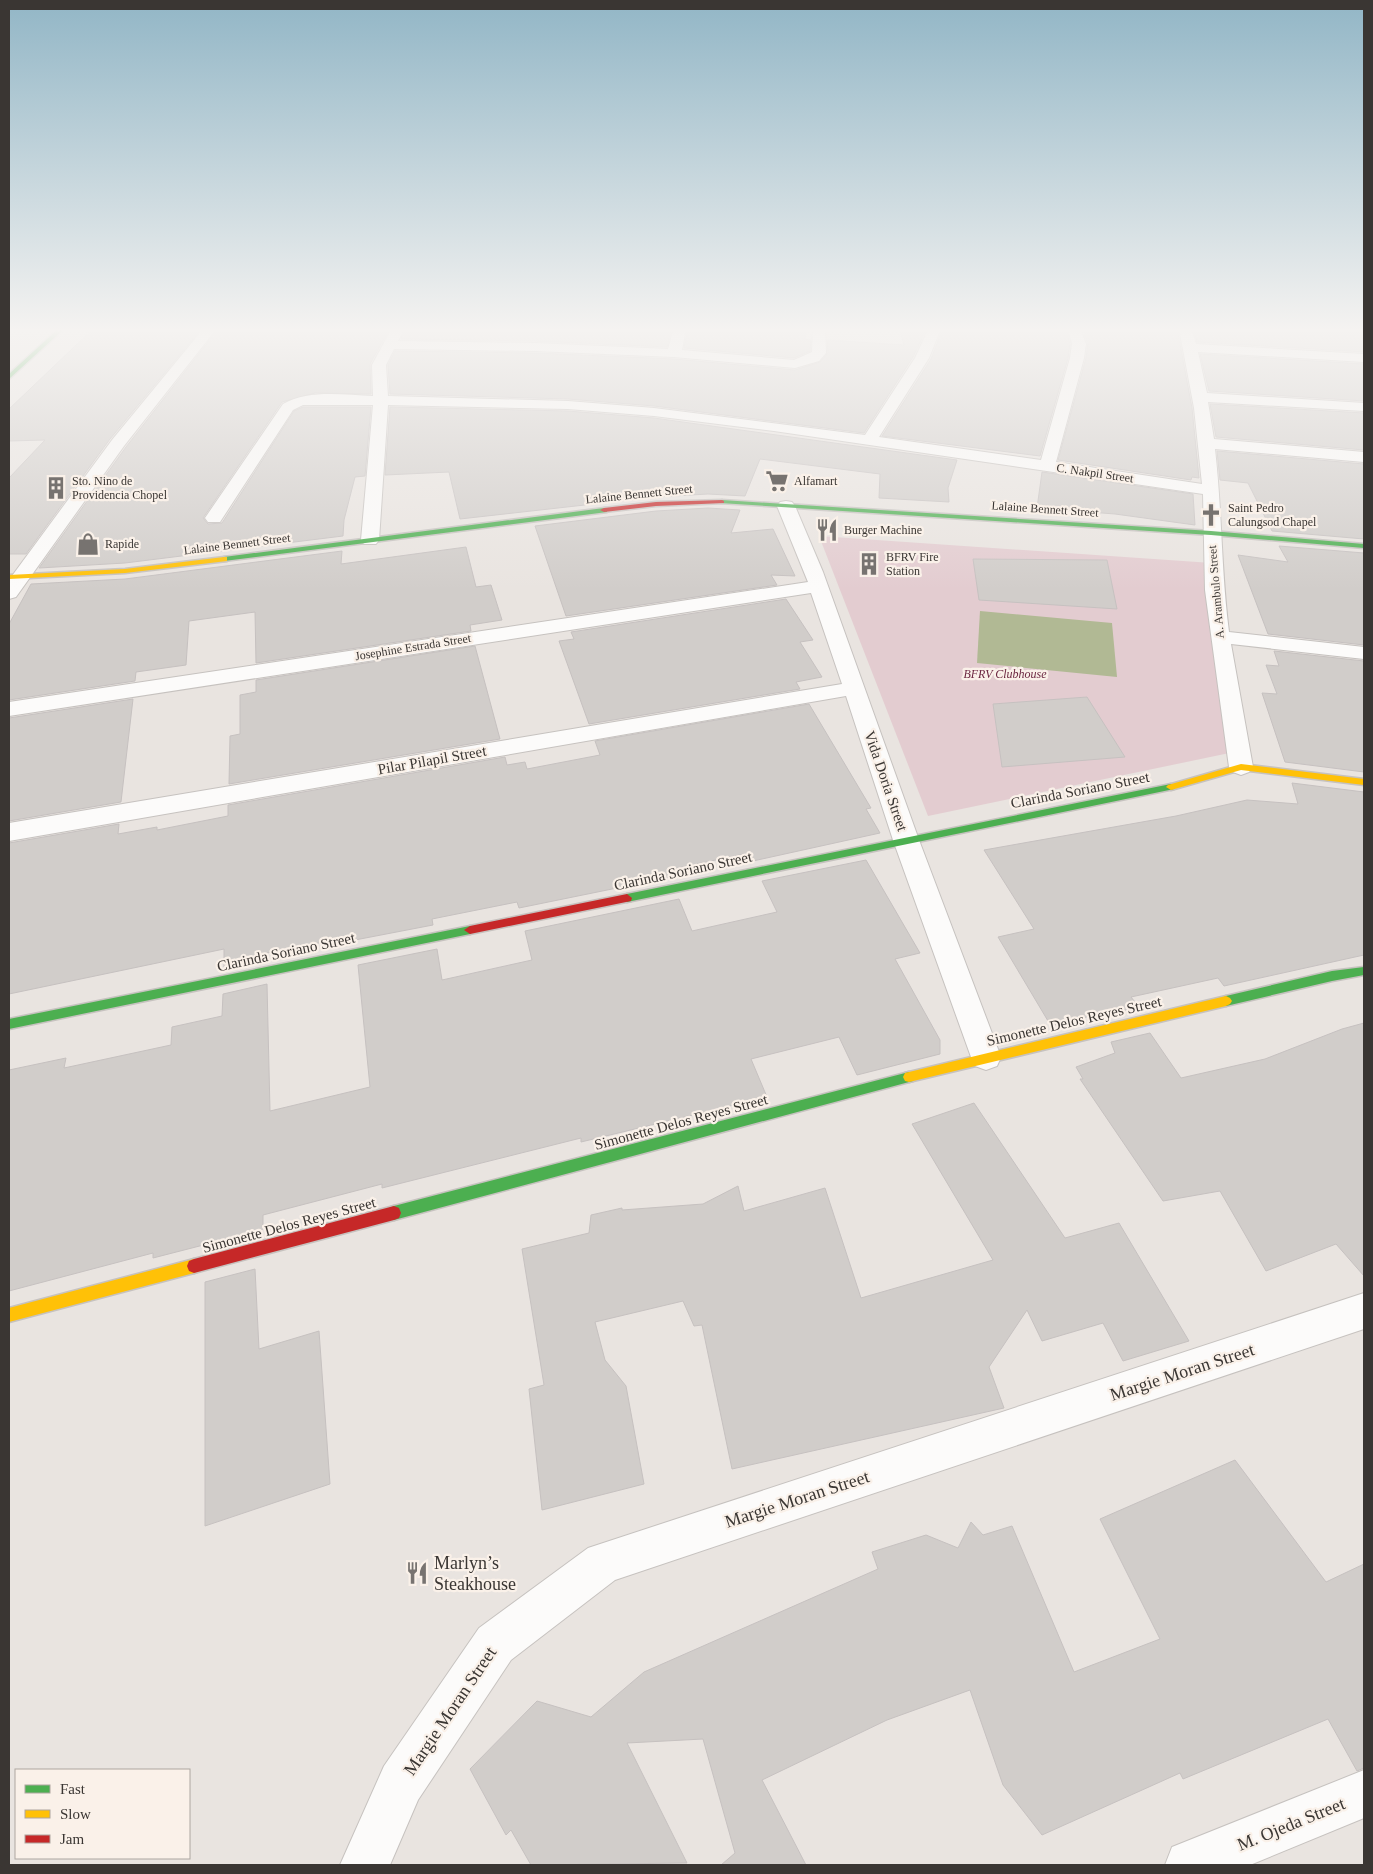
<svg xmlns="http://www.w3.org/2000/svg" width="1373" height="1874" font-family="Georgia,serif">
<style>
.green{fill:#e3ccd0}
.water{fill:#b1b994}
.building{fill:#d1cdca;stroke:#c6c1c0}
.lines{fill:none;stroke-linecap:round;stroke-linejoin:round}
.street-casing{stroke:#c6c2bf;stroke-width:2}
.fast-casing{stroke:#c6c2bf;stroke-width:3}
.slow-casing{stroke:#c6c2bf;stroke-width:3}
.jam-casing{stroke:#c6c2bf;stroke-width:3}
.street{fill:#fcfbfa;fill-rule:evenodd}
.fast{fill:#4caf50;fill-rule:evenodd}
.slow{fill:#ffc107;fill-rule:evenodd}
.jam{fill:#c62828;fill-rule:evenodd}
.labels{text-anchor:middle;stroke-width:4.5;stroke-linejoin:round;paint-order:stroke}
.far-street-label{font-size:12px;fill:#3a3633;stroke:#faf1e9}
.far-poi-label{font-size:12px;fill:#3a3633;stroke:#faf1e9;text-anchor:start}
.far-park-label{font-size:12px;font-style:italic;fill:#6b2640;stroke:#faf1e9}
.street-label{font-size:15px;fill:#3a3633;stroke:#faf1e9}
.near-street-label{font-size:18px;fill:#3a3633;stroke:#faf1e9}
.near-poi-label{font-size:18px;fill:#3a3633;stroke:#faf1e9;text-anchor:start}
</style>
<rect width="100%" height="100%" fill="#e9e4e0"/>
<!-- green -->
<path class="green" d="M819 536 1212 563 1239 751 928 816Z"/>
<!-- water -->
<path class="water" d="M980 611 1112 623 1117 677 977 663Z"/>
<!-- building -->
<path class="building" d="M94 328H202L110 439 26 554H9V478L45 440 9 441V409Z
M219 328H390L370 364 371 394 315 393 282 402 203 518 208 524 222 523 294 411 303 407H371L365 476 355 477 344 520 343 536 125 563 39 568 126 447Z
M405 328H672L667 347 535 341 401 339Z
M688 328H806L805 339 811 340 810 351 794 358 684 348Z
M899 328H927L913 357 864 433 654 406 568 399 390 394 388 365 395 351 535 353 674 359 795 370 820 362 828 353 827 340 904 345Z
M943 328H1066L1070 344 1068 358 1040 456 882 436 931 359Z
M1082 328H1177L1192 408 1199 478 1192 477 1191 480 1058 460 1086 358 1088 343Z
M1193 328H1364V352L1197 342Z
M1200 354 1364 364V401L1209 391Z
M1210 404 1364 413V450L1216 437Z
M390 407 568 411 654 418 957 460 948 488 949 502 879 498 880 474 760 459 745 496 708 494 656 497 460 519 449 472 385 475Z
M1217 451 1364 464V539L1272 531 1248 483 1220 480Z
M1042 472 1193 494 1195 525 1115 514 1037 508Z
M708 508 740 510 731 533 773 529 795 576 771 575 777 585 566 616 535 526 656 511Z
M1279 546 1364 553V645L1268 634 1238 555 1288 562Z
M466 547 476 587 491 585 502 620 470 625 471 631 256 663 255 612 189 621 186 665 136 672 135 681 9 700V624L31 584 125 579 342 551 341 564Z
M973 559 1107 560 1117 609 979 600Z
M786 599 813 640 800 642 822 677 796 682 800 689 589 724 559 641 574 639 571 632Z
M475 646 500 739 229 784 230 736 240 734V695L256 692V680Z
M1274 651 1364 661V772L1285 762 1262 693 1277 694 1266 665 1279 666Z
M1087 697 1125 757 1002 767 993 704Z
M133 699 121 802 9 821V718Z
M809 704 871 808 866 809 880 833 753 861 749 853 668 870 671 877 519 908 517 902 432 919 433 925 355 940V936L267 953V958L224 967V949L9 994V843L119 824 118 834 157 827V830L228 816V805L505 757 507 765 525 762 527 769 600 755 595 741Z
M1292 783 1364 792V955L1224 986 1218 978 1131 997 1139 1007 1103 1015 1102 1013 1051 1026 998 937 1034 929 984 850 1176 816 1247 800 1298 804Z
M866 860 920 953 895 959 940 1040V1054L857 1075 839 1037 751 1059 767 1097 581 1142V1138L382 1188V1184L263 1215V1229L254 1232 153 1258V1253L9 1291V1070L66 1058 64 1068 171 1045 172 1027 222 1016 223 994 267 984 270 1111 370 1087 358 965 437 949 442 980 532 960 525 931 679 899 692 931 777 912 762 881Z
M1364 1023V1276L1336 1244 1266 1271 1220 1191 1163 1201 1080 1079H1083L1076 1067 1115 1053 1111 1042 1150 1033 1181 1078 1265 1059 1342 1029Z
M974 1103 1065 1238 1119 1223 1189 1341 1123 1361 1103 1323 1042 1341 1027 1310 989 1367 1004 1408 732 1469 702 1325 694 1326 683 1301 595 1322 605 1360 626 1386 644 1484 542 1510 529 1389 544 1385 522 1249 589 1233 591 1215 622 1208V1210L703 1204 738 1186 744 1211 825 1188 861 1298 993 1260 912 1124Z
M255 1269 259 1349 319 1331 330 1484 205 1526V1282Z
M1235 1460 1326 1582 1364 1564V1768L1357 1771 1328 1719 1183 1779 1180 1773 1042 1835 1003 1785 970 1690 887 1720 762 1780 806 1865H721L735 1853 703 1739 627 1743 687 1863 531 1865 511 1830 506 1835 470 1769 537 1701 591 1717 644 1672 878 1569 872 1552 926 1535 958 1548 971 1522 983 1535 1012 1526 1074 1672 1160 1639 1100 1519Z"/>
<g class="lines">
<defs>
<path id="street" d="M204 328H217L124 446 16 597 9 599V580L112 440Z
M392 328 404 329 398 341 535 343 668 349 674 328H686L682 350 794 360 812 352 813 328H825L826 353 819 361 795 368 674 357 535 351 394 349 386 365 388 396 568 401 654 408 865 435 915 358 929 328H941L929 358 879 437 1041 460 1070 358 1072 344 1068 328H1080L1086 344 1084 358 1056 462 1202 484 1194 408 1179 328H1191L1196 344 1364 354V362L1198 352 1207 393 1364 403V411L1208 402 1214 439 1364 452V462L1215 449C1222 509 1221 570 1229 632L1364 647V659L1231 644 1253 767 1249 772 1241 775 1233 772 1229 767 1205 590 1203 494 774 431 654 416 568 409 388 405 379 540 376 544H364L361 540 373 405H303L293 410 220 522H208L205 518 283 404C310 389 343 395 373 396L372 365Z
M786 501 792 502 795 506 823 572 919 840 1001 1057 997 1066 986 1070 975 1066 971 1057 893 840 846 696 9 841V823L842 684 811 593 9 716V702L808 582 777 506 780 502Z
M1364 1293V1329L615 1580 511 1660 418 1800 390 1865H340L384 1766 479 1628 588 1548Z
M1364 1770V1818L1250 1865H1165L1172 1847Z"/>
<path id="fast" d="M59 328H65L9 379V374Z
M722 500 1211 531 1364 544V548L1211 535 720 503V501Z
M604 508H607V512L224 561 220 559 224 557Z
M1171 784 1176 787 1174 789 627 902 622 898 627 894Z
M470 926 476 930 470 934 9 1029V1019Z
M1364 967V975L1332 981 1226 1006 1222 1004 1220 1001 1222 998 1226 996 1332 971Z
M909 1072 913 1073 915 1077 913 1081 909 1082 394 1220 389 1218 387 1213 389 1208 394 1206Z"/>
<path id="slow" d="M224 557H227V561L125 573 9 579V575L125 569Z
M1241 764 1364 779V785L1241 770 1171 790 1166 787 1168 785Z
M1226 996 1230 998 1232 1001 1230 1004 1226 1006 909 1082 905 1081 903 1077 905 1073 909 1072Z
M194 1259 199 1261 201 1266 199 1271 194 1273 9 1322V1308Z"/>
<path id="jam" d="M722 500 724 501V503L656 506 604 512 600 510 604 508 656 502Z
M627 894 632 898 631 901 470 934 464 930 470 926Z
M394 1206 399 1208 401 1213 399 1218 394 1220 194 1273 189 1271 187 1266 189 1261 194 1259Z"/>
</defs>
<!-- street casing -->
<use href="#street" class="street-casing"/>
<!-- fast casing -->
<use href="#fast" class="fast-casing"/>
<!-- slow casing -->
<use href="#slow" class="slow-casing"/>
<!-- jam casing -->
<use href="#jam" class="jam-casing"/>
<!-- street -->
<use href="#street" class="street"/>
<!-- fast -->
<use href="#fast" class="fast"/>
<!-- slow -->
<use href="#slow" class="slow"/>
<!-- jam -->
<use href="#jam" class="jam"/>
</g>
<!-- sky -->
<linearGradient id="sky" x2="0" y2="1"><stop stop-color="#92b6c6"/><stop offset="0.56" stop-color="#f5f3f1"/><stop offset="1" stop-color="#f5f3f1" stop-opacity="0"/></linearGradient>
<rect width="1373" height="590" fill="url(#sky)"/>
<!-- icons -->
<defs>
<symbol id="supermarket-bare" viewBox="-9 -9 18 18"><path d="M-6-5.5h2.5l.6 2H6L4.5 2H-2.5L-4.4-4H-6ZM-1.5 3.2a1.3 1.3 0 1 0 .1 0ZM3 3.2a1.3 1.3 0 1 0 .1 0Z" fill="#777370" stroke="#faf1e9" stroke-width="2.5" paint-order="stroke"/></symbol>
<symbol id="building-bare" viewBox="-9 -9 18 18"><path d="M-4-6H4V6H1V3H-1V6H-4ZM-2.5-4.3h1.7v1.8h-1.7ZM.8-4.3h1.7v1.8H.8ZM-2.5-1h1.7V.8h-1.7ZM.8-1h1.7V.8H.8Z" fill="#777370" stroke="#faf1e9" stroke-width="2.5" paint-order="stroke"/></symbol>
<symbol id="church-bare" viewBox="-9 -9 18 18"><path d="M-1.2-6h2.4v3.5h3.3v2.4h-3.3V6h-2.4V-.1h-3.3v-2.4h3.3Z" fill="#777370" stroke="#faf1e9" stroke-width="2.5" paint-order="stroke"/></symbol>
<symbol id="restaurant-bare" viewBox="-9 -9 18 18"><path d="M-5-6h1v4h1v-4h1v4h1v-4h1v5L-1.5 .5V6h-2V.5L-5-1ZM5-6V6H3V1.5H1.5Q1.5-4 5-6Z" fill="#777370" stroke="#faf1e9" stroke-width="2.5" paint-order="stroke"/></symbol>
<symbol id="shop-bare" viewBox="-9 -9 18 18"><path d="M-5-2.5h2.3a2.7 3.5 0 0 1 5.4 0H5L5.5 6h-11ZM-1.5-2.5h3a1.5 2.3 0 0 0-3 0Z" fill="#777370" stroke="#faf1e9" stroke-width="2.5" paint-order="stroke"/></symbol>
</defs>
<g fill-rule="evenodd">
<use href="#supermarket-bare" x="761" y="465" width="32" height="32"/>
<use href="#building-bare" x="40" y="472" width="32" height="32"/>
<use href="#church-bare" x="1195" y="499" width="32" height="32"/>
<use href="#restaurant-bare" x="811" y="514" width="32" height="32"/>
<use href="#shop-bare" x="72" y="528" width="32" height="32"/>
<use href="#building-bare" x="853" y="548" width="32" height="32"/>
<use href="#restaurant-bare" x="401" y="1557" width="32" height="32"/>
</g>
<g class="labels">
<!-- far-street labels -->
<g class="far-street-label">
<text transform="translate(1095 473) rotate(8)" y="4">C. Nakpil Street</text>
<text transform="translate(639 494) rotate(-6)" y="4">Lalaine Bennett Street</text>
<text transform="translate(1045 509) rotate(4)" y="4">Lalaine Bennett Street</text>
<text transform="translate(237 544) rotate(-7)" y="4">Lalaine Bennett Street</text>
<text transform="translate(1216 592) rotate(-95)" y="4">A. Arambulo Street</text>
<text transform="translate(413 647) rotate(-9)" y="4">Josephine Estrada Street</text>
</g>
<!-- far-poi labels -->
<g class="far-poi-label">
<text x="72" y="485">Sto. Nino de<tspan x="72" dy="14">Providencia Chopel</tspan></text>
<text x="794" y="485">Alfamart</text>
<text x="1228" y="512">Saint Pedro<tspan x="1228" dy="14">Calungsod Chapel</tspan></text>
<text x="844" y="534">Burger Machine</text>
<text x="105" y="548">Rapide</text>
<text x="886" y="561">BFRV Fire<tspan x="886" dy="14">Station</tspan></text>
</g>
<!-- far-park labels -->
<g class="far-park-label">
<text x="1005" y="678">BFRV Clubhouse</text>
</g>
<!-- street labels -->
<g class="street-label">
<text transform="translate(432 760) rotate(-10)" y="5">Pilar Pilapil Street</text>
<text transform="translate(886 781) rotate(71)" y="5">Vida Doria Street</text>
<text transform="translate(1080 790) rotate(-11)" y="5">Clarinda Soriano Street</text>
<text transform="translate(683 871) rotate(-12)" y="5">Clarinda Soriano Street</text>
<text transform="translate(286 952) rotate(-12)" y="5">Clarinda Soriano Street</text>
<text transform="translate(1074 1021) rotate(-13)" y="5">Simonette Delos Reyes Street</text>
<text transform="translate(681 1122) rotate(-15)" y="5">Simonette Delos Reyes Street</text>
<text transform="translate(289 1225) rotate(-15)" y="5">Simonette Delos Reyes Street</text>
</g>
<!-- near-street labels -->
<g class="near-street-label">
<text transform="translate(1182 1372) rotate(-18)" y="6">Margie Moran Street</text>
<text transform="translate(797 1499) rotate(-18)" y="6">Margie Moran Street</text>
<text transform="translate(450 1711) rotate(-56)" y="6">Margie Moran Street</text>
<text transform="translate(1291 1824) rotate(-22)" y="6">M. Ojeda Street</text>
</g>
<!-- near-poi labels -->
<g class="near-poi-label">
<text x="434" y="1569">Marlyn’s<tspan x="434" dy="21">Steakhouse</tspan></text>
</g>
</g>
<!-- border -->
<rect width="1373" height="1874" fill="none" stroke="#3a3633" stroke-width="20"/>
<!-- legend -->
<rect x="15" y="1769" width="175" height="90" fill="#faf1e9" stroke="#ada6a0"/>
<rect x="25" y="1785" width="25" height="8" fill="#4caf50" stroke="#ada6a0"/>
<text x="60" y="1794" font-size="15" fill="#3a3633">Fast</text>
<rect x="25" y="1810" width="25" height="8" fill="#ffc107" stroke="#ada6a0"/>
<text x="60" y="1819" font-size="15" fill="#3a3633">Slow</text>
<rect x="25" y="1835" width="25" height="8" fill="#c62828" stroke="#ada6a0"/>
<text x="60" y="1844" font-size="15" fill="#3a3633">Jam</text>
</svg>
